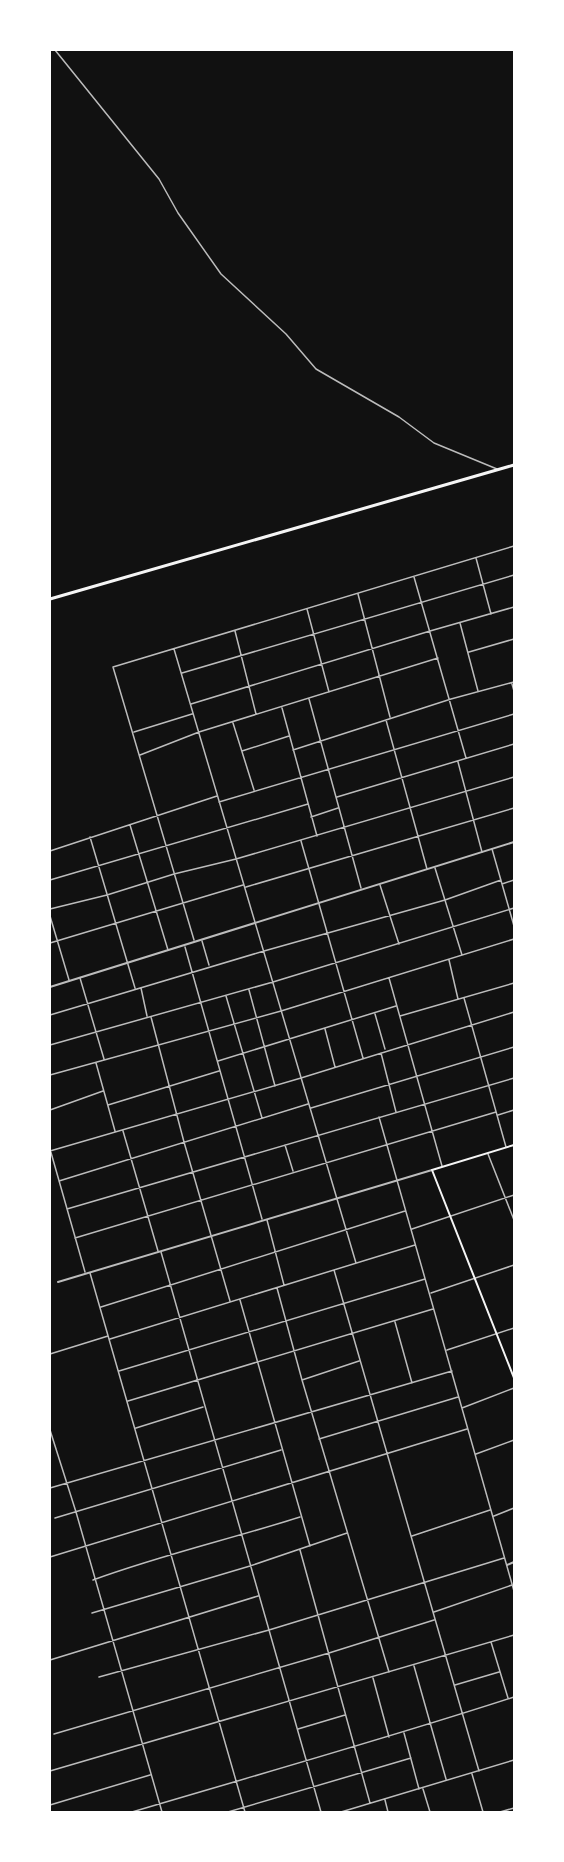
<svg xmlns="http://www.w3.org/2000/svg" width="564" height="1862" font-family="Manrope,sans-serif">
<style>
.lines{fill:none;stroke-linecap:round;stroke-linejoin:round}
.minor{stroke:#bcbcbc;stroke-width:1.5}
.tertiary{stroke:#bcbcbc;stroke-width:2}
.secondary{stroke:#f5f5f5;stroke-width:2}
.trunk{stroke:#f5f5f5;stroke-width:3}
</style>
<rect width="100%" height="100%" fill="#111"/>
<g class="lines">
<!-- minor -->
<path class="minor" d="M55 50 159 179 178 213 221 274 286 334 316 369 399 417 434 443 497 469
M476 558 491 614
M414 577 466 758
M358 594 390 717
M307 609 329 692
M460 623 478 691
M235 631 256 714
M174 649 356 1263
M469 652 514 639
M182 673 514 575
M512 684 514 691
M309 699 361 888
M191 704 430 631 514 607
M282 708 317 836
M386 720 427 869
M233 723 254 790
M134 732 192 714
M293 750 451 699 514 682
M242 751 289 736
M140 755 199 732 438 658
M458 762 482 852
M337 797 514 744
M219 802 514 714
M311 817 338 808
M130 825 168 950
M90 837 135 988
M301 841 363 1058
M492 849 514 926
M50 851 217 796
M435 868 462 955
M50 880 308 804
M502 884 514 880
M380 885 399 944
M246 887 514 808
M50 909 107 895 174 874 236 859 514 777
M50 916 69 980
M194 940 113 667 514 546
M202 941 209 965
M50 943 243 885
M185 947 262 1219
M449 960 458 999
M80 978 104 1059
M389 978 442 1166
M141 988 147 1016
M249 990 275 1086
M226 996 262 1118
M464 998 506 1147
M375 1014 385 1049
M50 1015 264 951 445 900 501 880
M400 1016 514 983
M151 1017 184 1142 230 1301
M325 1029 335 1067
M50 1045 273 982 514 908
M381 1053 396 1112
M218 1061 396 1006
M96 1063 115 1131
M50 1075 281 1011 514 939
M108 1105 219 1071
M311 1108 514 1047
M50 1110 103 1091
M498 1115 514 1110
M379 1117 514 1591
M123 1131 158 1251
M285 1145 293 1171
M50 1149 85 1272
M50 1151 301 1078 514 1012
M488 1154 514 1220
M59 1181 308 1104
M67 1209 514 1078
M267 1220 284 1285
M412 1229 514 1195
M75 1238 496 1112
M161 1252 321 1812
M334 1270 479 1771
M90 1273 245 1812
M277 1288 302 1380 389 1672
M431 1293 514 1265
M240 1300 310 1546
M101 1307 405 1211
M395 1322 412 1383
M110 1339 415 1245
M447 1350 514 1328
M50 1354 108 1336
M119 1371 425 1279
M302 1380 359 1361
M128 1401 433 1309
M462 1408 514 1388
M136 1428 203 1407
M50 1430 76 1512 162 1812
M319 1439 458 1397
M476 1454 514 1440
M50 1488 452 1371
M494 1516 514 1508
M55 1518 281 1450
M412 1536 490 1510
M300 1550 370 1803
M50 1557 467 1429
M93 1580C161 1555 231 1539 300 1517
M434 1612 512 1585
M92 1613 250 1566 347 1533
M491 1642 508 1698
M50 1660 258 1596
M414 1666 446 1779
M99 1677 269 1630 504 1558
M373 1678 389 1737
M455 1685 499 1672
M298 1729 345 1715
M404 1733 419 1789
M54 1734 329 1653 434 1620
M50 1771 514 1635
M472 1774 483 1812
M423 1789 430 1812
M385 1800 388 1812
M50 1805 150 1775
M132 1812C260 1774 388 1738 514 1697
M228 1812 411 1758
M341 1812 514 1760
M500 1812 514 1808"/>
<!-- tertiary -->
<path class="tertiary" d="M50 987 514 842
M58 1282 432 1170
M507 1565 514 1562"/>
<!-- secondary -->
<path class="secondary" d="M514 1145 432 1170 514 1378"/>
<!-- trunk -->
<path class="trunk" d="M50 599 514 465"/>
</g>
<!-- border -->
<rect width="564" height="1862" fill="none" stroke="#ffffff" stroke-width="102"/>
</svg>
